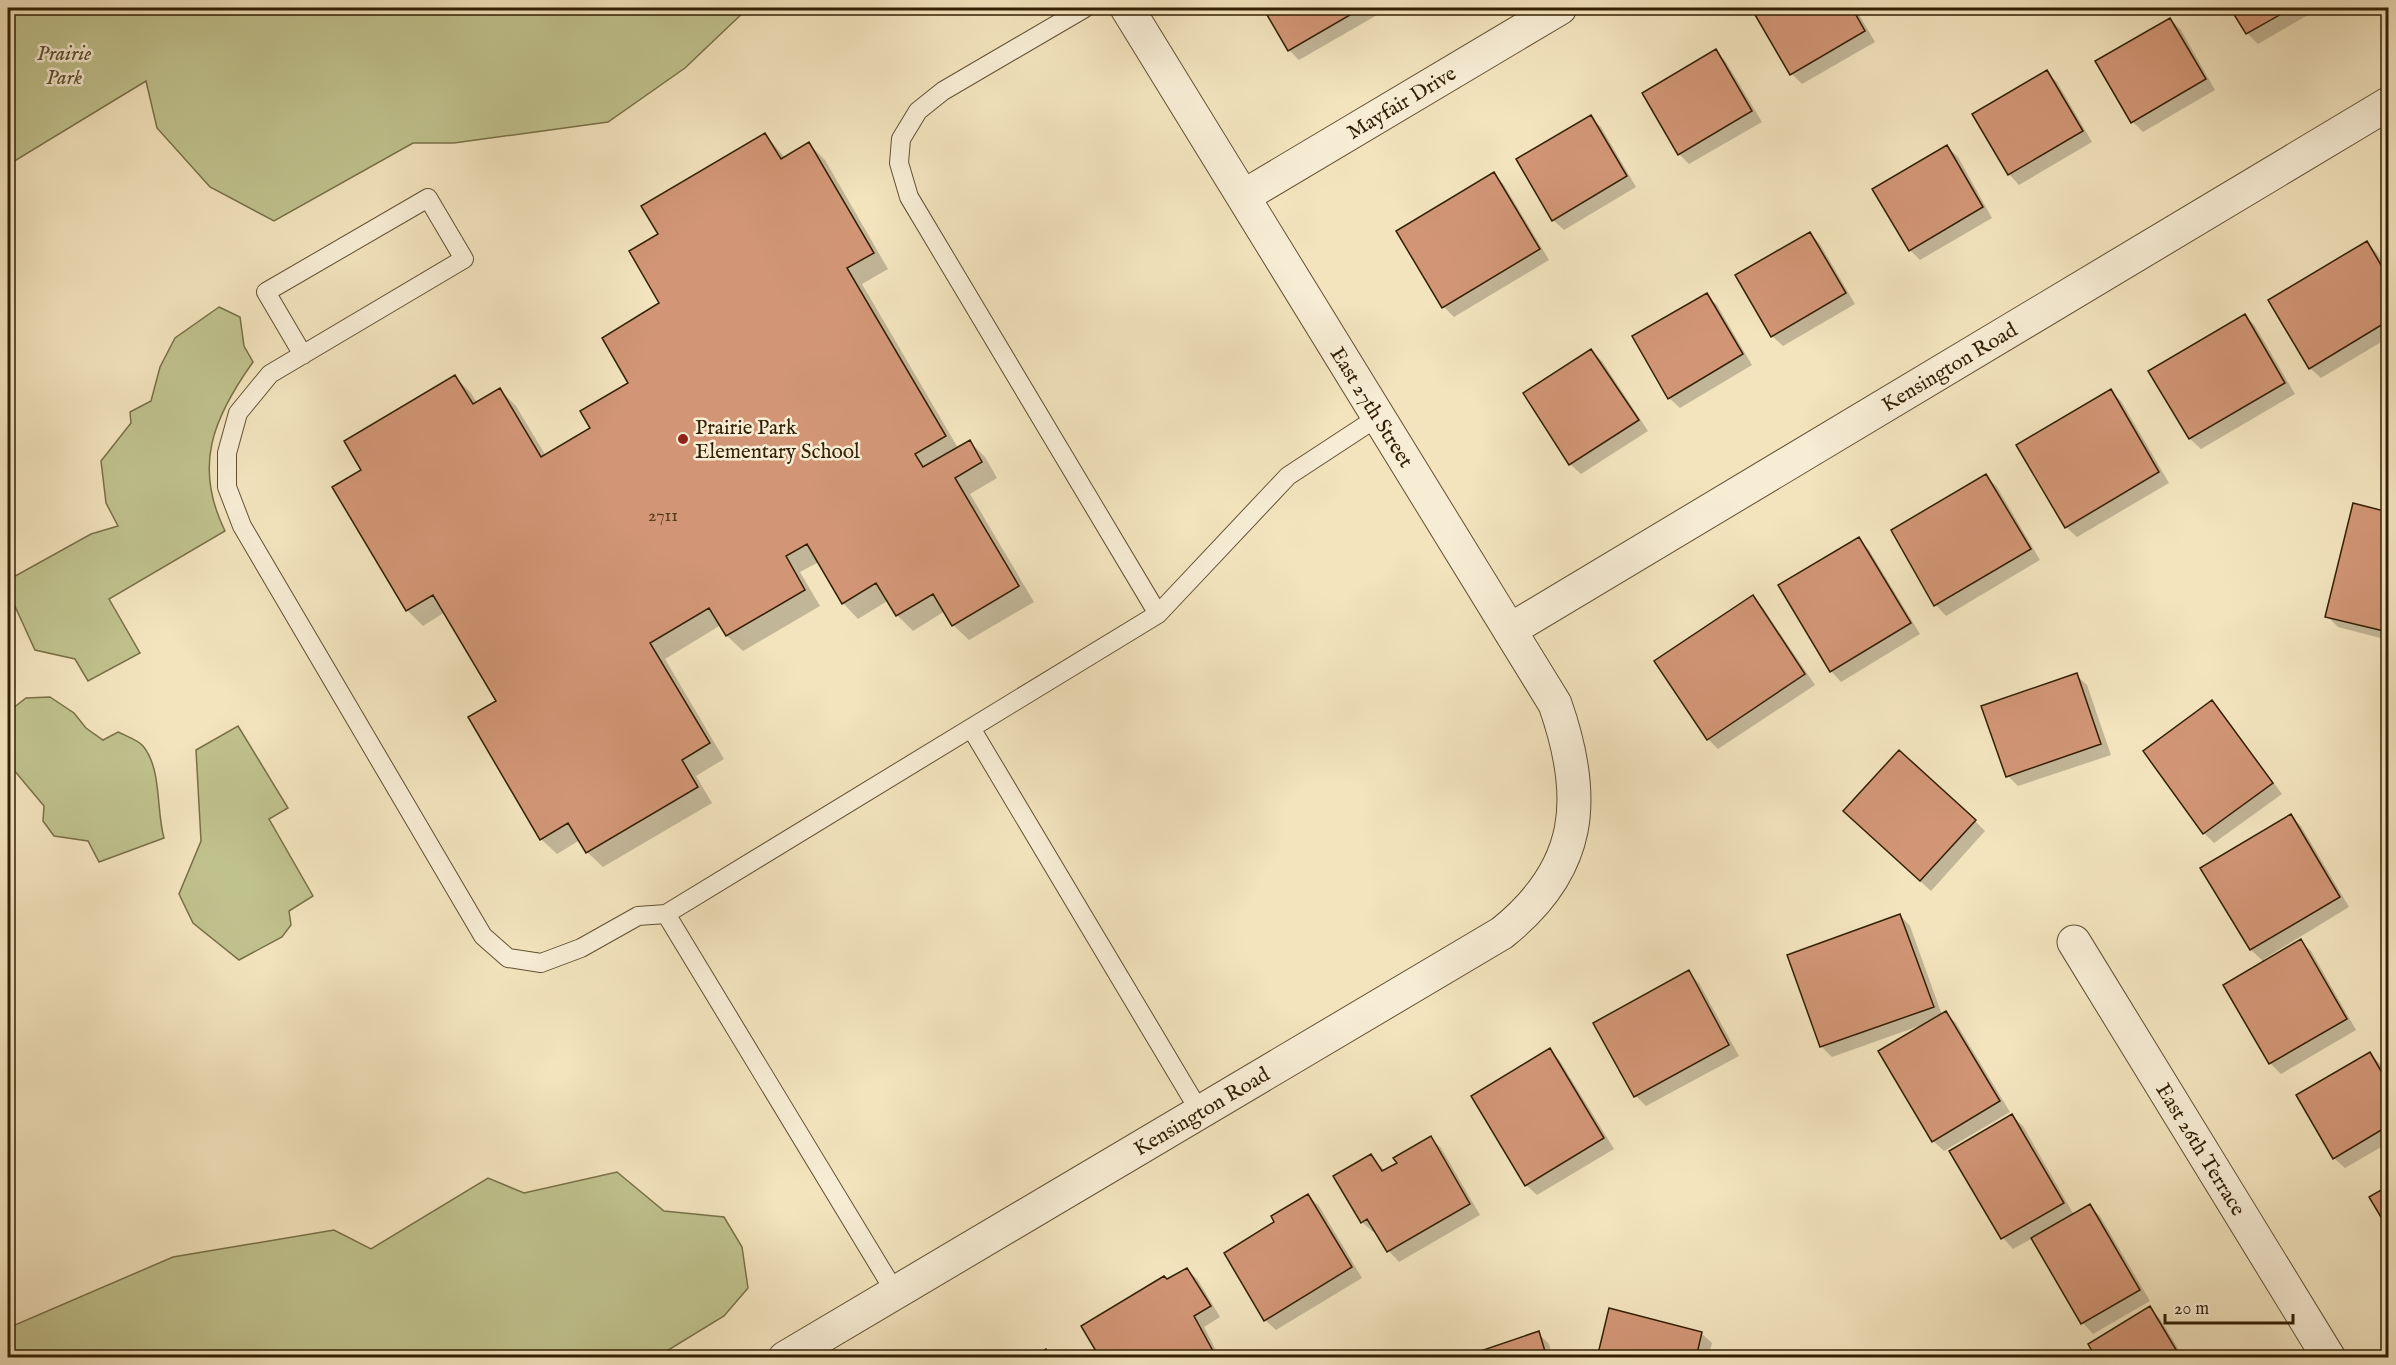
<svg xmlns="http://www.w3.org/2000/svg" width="2396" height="1365" font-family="'IM FELL English',serif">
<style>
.green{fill:#c0c28e;stroke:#797048;stroke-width:1.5}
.shadow{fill:#0003}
.building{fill:#d29676;stroke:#321f03;stroke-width:1.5}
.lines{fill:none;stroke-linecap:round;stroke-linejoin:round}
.service-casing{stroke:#625032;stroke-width:20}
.minor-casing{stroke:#625032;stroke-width:35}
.tertiary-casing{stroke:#625032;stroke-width:35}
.service{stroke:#f7edd5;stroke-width:18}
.minor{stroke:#f7edd5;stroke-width:33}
.tertiary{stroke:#f7edd5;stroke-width:33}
.poi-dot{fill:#8f2418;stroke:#f7edd5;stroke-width:2}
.labels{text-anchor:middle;stroke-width:5;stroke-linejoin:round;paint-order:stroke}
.number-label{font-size:18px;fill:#5a3d20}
.park-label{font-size:21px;font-style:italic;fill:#5d502d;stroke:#f7edd5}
.street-label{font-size:21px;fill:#321f03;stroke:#f7edd5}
.poi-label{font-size:21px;fill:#321f03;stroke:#f7edd5;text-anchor:start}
</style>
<rect width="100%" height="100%" fill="#f3e4be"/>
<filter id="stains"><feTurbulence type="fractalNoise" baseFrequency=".00333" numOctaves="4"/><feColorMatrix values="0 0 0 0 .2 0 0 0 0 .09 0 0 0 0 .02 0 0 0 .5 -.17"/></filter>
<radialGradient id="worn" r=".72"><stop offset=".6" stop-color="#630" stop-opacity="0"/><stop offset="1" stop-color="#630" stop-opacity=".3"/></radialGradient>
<!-- green -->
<path class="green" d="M8 8H748L685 68 608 122 454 143H413L274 221 210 187 157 128 146 81 8 165Z
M219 307 240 317 244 346 253 362C213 418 193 466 225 531L109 599 140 653 88 681 75 659 35 650 8 591V580L91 534 118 526 106 503 101 461 131 423 130 412 151 401 160 367 175 338Z
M50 697 74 713 86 728 103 740 118 732C126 736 138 740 143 746 162 769 156 810 164 838L99 862 88 841 54 836 43 821 44 806 8 763V712L26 698Z
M238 726 288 808 269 819 313 896 289 911 291 925 282 937 239 960 193 923 179 894 201 841 196 750Z
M617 1172 664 1211 724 1217 742 1247 748 1288 724 1316 657 1357H8V1328L173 1257 334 1230 371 1249 488 1178 524 1193Z"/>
<!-- shadow -->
<path class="shadow" d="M1265 8H1382L1384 11 1299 60 1289 50Z
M1767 8H1855L1875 42 1802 84 1792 74 1756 14Z
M1903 8H1914L1907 11Z
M2232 8H2320L2258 44 2247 33Z
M2170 19 2181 30 2215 90 2143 132 2133 122Z
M1716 51 1726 62 1762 122 1689 164 1679 154Z
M2046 72 2057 82 2092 142 2019 185 2009 174Z
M1590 117 1601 127 1636 187 1564 230 1553 220Z
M765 134 785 158 809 144 825 160 888 269 862 284 958 448 969 441 985 457 997 478 970 494 1034 602 969 640 953 625 945 611 913 631 897 615 889 600 858 619 843 603 819 562 800 572 820 606 743 651 727 636 721 625 665 659 724 759 696 776 712 803 603 867 587 852 580 840 557 854 541 839 498 702 445 612 423 626 407 610 363 470 455 377 471 393 477 403 500 390 516 406 546 456 592 429 630 383 661 304 660 234Z
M1947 147 1958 157 1992 218 1920 260 1910 250Z
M1494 174 1504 185 1549 260 1454 317 1444 307Z
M1810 233 1820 244 1855 304 1783 346 1772 336Z
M2366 243 2377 253 2388 272V338L2321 378 2310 368Z
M1706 295 1717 305 1752 365 1680 408 1669 398Z
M2245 315 2255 326 2295 394 2201 449 2190 439 2150 371Z
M1591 350 1602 361 1648 431 1581 474 1570 464Z
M2111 391 2121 401 2169 483 2077 537 2066 527Z
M1986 476 1997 487 2040 560 1946 616 1936 605 1893 531Z
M2354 505 2388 513V640L2338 627 2327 616Z
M1859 539 1869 550 1920 634 1841 682 1831 671Z
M1753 597 1763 608 1815 685 1718 749 1708 739Z
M2076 675 2087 685 2111 755 2018 786 2008 776Z
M2212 702 2222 713 2282 794 2214 843 2204 833Z
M2291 816 2301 826 2349 907 2264 959 2265 961 2300 941 2311 951 2356 1030 2281 1074 2270 1063 2225 985 2264 962 2251 950 2202 868Z
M1975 821 1985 831 1931 891 1855 822Z
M1900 915 1910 926 1942 1015 1946 1013 1956 1023 2010 1112 1944 1151 1933 1141 1922 1025 1832 1057 1822 1047 1789 955Z
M1688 972 1699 983 1739 1056 1646 1106 1636 1096Z
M1550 1050 1560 1061 1614 1149 1537 1195 1526 1185Z
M2370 1053 2380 1064 2388 1078V1143L2345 1168 2334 1158Z
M2012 1116 2023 1126 2074 1215 2089 1206 2100 1216 2150 1301 2093 1334 2083 1323 2033 1238 2013 1249 2003 1238 1951 1152Z
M1431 1138 1441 1148 1480 1215 1399 1262 1389 1251 1376 1231 1373 1232 1362 1222 1371 1156 1385 1171Z
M2388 1187V1226L2371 1198Z
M1308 1196 1319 1206 1362 1278 1276 1330 1265 1320 1276 1222Z
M1187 1269 1198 1280 1220 1317 1204 1327 1220 1358H1101L1167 1281Z
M2150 1308 2160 1319 2184 1358H2098Z
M1538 1333 1549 1344 1553 1358H1465Z
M1701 1333 1712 1343 1708 1358H1598Z"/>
<!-- building -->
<path class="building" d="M1263 8H1362L1288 51Z
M1764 8H1852L1865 31 1790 75 1754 13Z
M2230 8H2292L2246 34Z
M2170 18 2206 79 2131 123 2095 61Z
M1716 49 1752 111 1678 155 1642 93Z
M2047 70 2083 131 2008 175 1972 114Z
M1591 115 1627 176 1552 221 1516 159Z
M765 133 781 159 809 142 874 253 847 268 946 436 915 454 923 467 970 440 982 462 955 478 1019 586 952 626 933 594 896 616 876 583 842 604 807 544 786 556 805 590 726 636 709 608 650 643 710 743 682 760 698 787 586 853 568 823 540 840 468 717 496 701 433 595 406 611 332 487 361 470 344 441 455 375 473 404 500 388 541 457 590 428 580 411 628 383 602 338 659 303 629 251 658 234 641 206Z
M1947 145 1983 207 1909 251 1872 189Z
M1494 172 1540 249 1442 308 1396 231Z
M1810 232 1846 293 1771 337 1735 275Z
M2367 241 2388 277V321L2309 369 2268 300Z
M1707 293 1743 354 1668 399 1632 336Z
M2245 314 2285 383 2189 439 2148 371Z
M1591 349 1639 420 1569 465 1523 393Z
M2111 389 2159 472 2065 528 2016 445Z
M1986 474 2031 549 1934 606 1891 530Z
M2353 503 2388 512V632L2325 617Z
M1859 537 1911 623 1830 672 1778 585Z
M1753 595 1805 674 1707 740 1654 661Z
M2077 673 2101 744 2006 777 1981 706Z
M2212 700 2273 783 2203 834 2143 751Z
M2388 717V733L2382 721Z
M1899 750 1976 820 1920 881 1843 811Z
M2291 814 2340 897 2250 950 2200 868Z
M1900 914 1934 1007 1820 1047 1787 955Z
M2301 939 2347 1019 2269 1064 2223 985Z
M1689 970 1729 1045 1634 1097 1593 1023Z
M1946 1011 2000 1101 1932 1142 1878 1051Z
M1550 1048 1604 1138 1525 1186 1471 1096Z
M2370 1052 2388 1083V1126L2333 1159 2296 1095Z
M2012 1114 2064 1203 2001 1239 1949 1151Z
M1431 1136 1470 1204 1387 1252 1367 1219 1361 1223 1333 1176 1371 1154 1382 1171 1397 1163 1393 1158Z
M2388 1186V1229L2369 1197Z
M1308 1194 1352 1267 1264 1321 1224 1253 1274 1222 1271 1216Z
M2090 1204 2140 1290 2081 1324 2031 1238Z
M1187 1268 1211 1306 1194 1316 1213 1351 1203 1358H1100L1081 1326 1164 1276 1167 1279Z
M2150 1306 2181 1358H2096L2088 1344Z
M1609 1308 1702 1332 1696 1358H1597Z
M1539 1331 1547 1358H1460Z
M1046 1349 1051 1358H1031Z"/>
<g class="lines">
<defs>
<path id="service" d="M1085 8 943 91 918 111 901 139 899 163 909 197 1158 614
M303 355 266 292 428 198 464 259 270 374 238 413 227 453V487L242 526 483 936 508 958 541 963 581 948 638 916 666 914
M971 728 1200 1112
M895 1292 666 914 1158 614 1288 476 1378 417"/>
<g id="minor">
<path id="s1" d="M1244 196 1560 8"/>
<path id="s2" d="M2074 942 2329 1358"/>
</g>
<g id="tertiary">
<path id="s3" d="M1510 630 2388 104"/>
<path id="s4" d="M785 1358 1502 933C1583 868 1588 798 1555 704L1127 8"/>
</g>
</defs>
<!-- service casing -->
<use href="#service" class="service-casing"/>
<!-- minor casing -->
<use href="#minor" class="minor-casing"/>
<!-- tertiary casing -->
<use href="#tertiary" class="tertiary-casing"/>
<!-- service -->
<use href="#service" class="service"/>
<!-- minor -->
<use href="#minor" class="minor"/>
<!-- tertiary -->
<use href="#tertiary" class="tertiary"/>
</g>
<!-- markers -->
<circle class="poi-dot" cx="683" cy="439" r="6"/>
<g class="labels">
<!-- number labels -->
<g class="number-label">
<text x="663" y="521">2711</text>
</g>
<!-- park labels -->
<g class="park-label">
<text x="64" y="60">Prairie<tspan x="64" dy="24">Park</tspan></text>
</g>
<!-- street labels -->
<g class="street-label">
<text dy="7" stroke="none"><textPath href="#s1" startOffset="183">Mayfair Drive</textPath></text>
<text dy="7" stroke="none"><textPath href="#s3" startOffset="512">Kensington Road</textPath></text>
<text transform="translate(1372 407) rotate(58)" y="7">East 27th Street</text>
<text dy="7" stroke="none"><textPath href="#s4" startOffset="484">Kensington Road</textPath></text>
<text dy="7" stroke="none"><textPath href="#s2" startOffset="243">East 26th Terrace</textPath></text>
</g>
<!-- poi labels -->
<g class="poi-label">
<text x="695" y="434">Prairie Park<tspan x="695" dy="24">Elementary School</tspan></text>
</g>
</g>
<!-- margin -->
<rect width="2396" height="1365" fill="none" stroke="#f3e4be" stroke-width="30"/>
<rect x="9" y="9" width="2378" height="1347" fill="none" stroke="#321f03" stroke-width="3"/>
<rect x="15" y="15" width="2366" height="1335" fill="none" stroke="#321f03" stroke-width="1.5"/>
<!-- scale -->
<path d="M2165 1314v9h128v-9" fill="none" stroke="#321f03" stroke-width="3"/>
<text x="2174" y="1314" font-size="18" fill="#321f03" stroke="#f7edd5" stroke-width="4.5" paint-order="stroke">20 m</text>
<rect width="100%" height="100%" filter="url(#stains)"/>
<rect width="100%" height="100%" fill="url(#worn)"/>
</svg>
